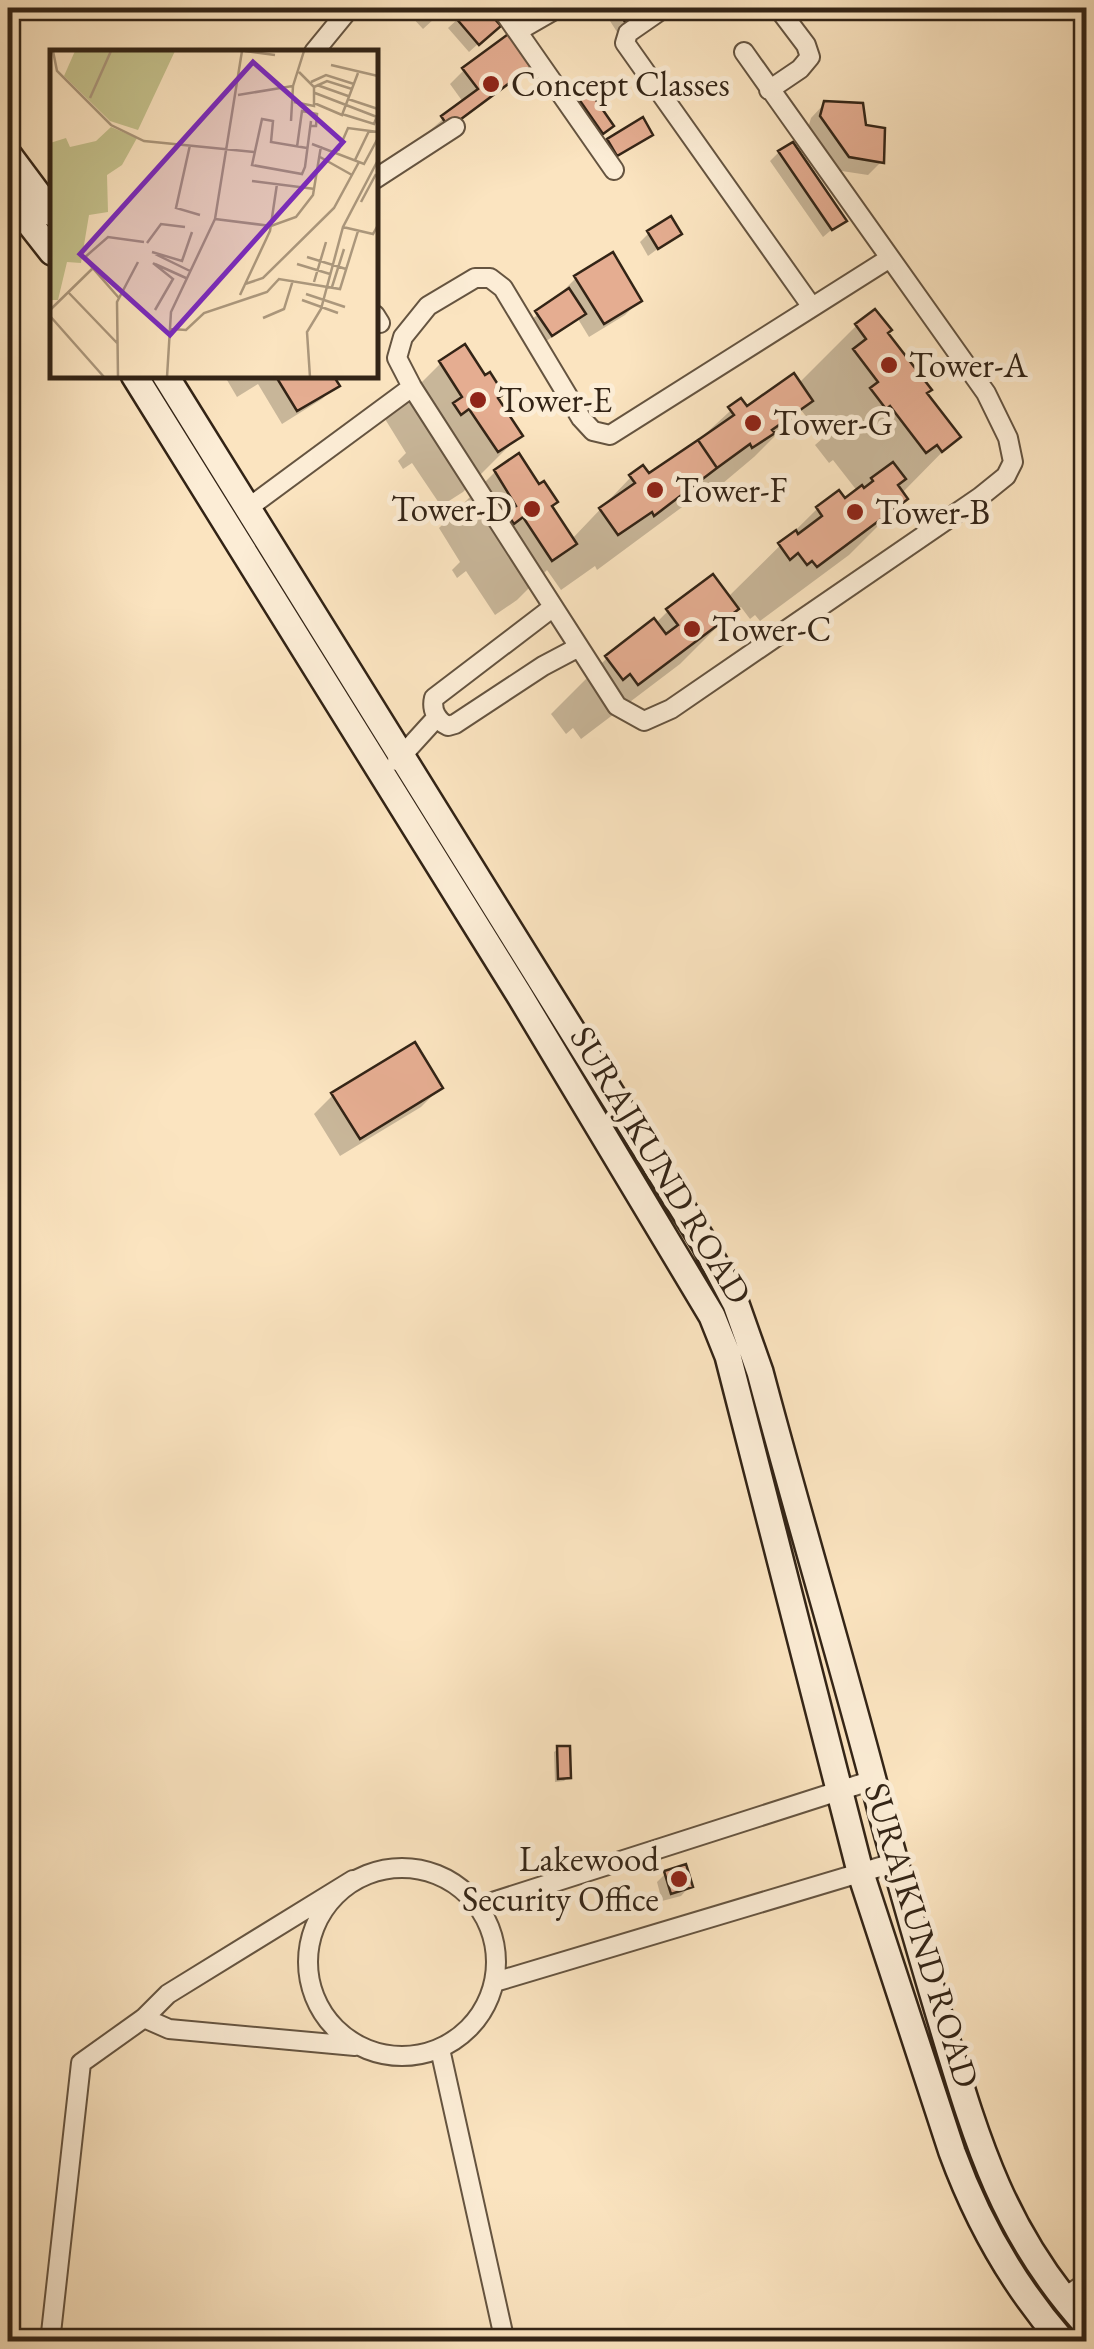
<svg xmlns="http://www.w3.org/2000/svg" width="1094" height="2349" font-family="'EB Garamond',serif">
<style>
.shadow{fill:#0003}
.building{fill:#e5ad91;stroke:#332416;stroke-width:2.5}
.lines{fill:none;stroke-linecap:round;stroke-linejoin:round}
.street-casing{stroke:#655440;stroke-width:22}
.secondary-casing{stroke:#332416;stroke-width:30}
.street{stroke:#fcedd6;stroke-width:18}
.secondary{stroke:#fcedd6;stroke-width:25}
.poi-dot{fill:#8f2418;stroke:#fcedd6;stroke-width:4}
.labels{text-anchor:middle;stroke-width:10;stroke-linejoin:round;paint-order:stroke}
.poi-label{font-size:35px;fill:#332416;stroke:#fcedd6;text-anchor:start}
.street-label{font-size:35px;fill:#332416;stroke:#fcedd6}
.inset-road{fill:none;stroke:#ab977c;stroke-width:2.5}
.view{fill:#7b2cbf;fill-opacity:0.15;stroke:#7b2cbf;stroke-width:5}
.inset-edge{fill:none;stroke:#332416;stroke-width:5}
</style>
<rect width="100%" height="100%" fill="#fbe4c0"/>
<filter id="stains"><feTurbulence type="fractalNoise" baseFrequency=".002" numOctaves="4"/><feColorMatrix values="0 0 0 0 .2 0 0 0 0 .09 0 0 0 0 .02 0 0 0 .5 -.17"/></filter>
<radialGradient id="worn" r=".72"><stop offset=".6" stop-color="#630" stop-opacity="0"/><stop offset="1" stop-color="#630" stop-opacity=".3"/></radialGradient>
<!-- shadow -->
<path class="shadow" d="M417 8H446L423 29 410 15Z
M470 8H482L498 26 469 52 448 28Z
M606 8H652L617 32 603 10Z
M532 64 434 140 428 132 463 102 450 84 464 70Z
M578 96 610 126 593 141 569 105Z
M825 103 882 161 868 175 835 170 807 131 811 118Z
M650 134 607 163 599 150 608 141Z
M779 152 843 220 823 237 770 161Z
M649 233H679L648 256 640 242Z
M576 278 639 301 625 315 589 337 578 319 542 344 528 322 564 295 562 292Z
M874 312 924 394 957 437 901 494 905 499 849 555 760 621 755 615 750 619 741 607 732 612 680 664 581 739 573 728 566 734 551 714 607 658 655 624 668 611 728 597 817 509 839 494 844 502 858 492 833 460 829 463 815 445 823 438 801 410 754 457 716 489 695 502 693 499 597 570 595 566 561 590 547 570 517 600 495 615 466 571 457 578 452 570 460 562 439 528 495 472 550 507 571 540 631 477H648L690 448 741 401 746 409 798 384 856 326Z
M441 363 496 399 519 436 463 492 441 506 412 463 403 469 398 461 406 453 385 419Z
M224 375H330L336 385 322 399 282 424 258 384 237 397Z
M8 555 18 560 8 581Z
M440 1088 421 1107 340 1156 314 1114 333 1095Z
M558 1749 568 1777 564 1781 555 1782 554 1752Z
M666 1873 690 1886 681 1896 662 1901 657 1882Z"/>
<!-- building -->
<path class="building" d="M466 8H485L501 26 479 45 455 17Z
M616 8H655L627 25Z
M511 32 535 64 449 128 441 116 478 89 462 68Z
M587 87 614 126 603 134 576 95Z
M824 101 863 103 866 125 885 128 884 163 849 157 820 116Z
M643 117 653 135 617 156 607 139Z
M793 142 847 221 832 230 778 151Z
M671 216 682 234 658 249 647 231Z
M613 252 642 301 604 324 574 276Z
M569 288 586 314 552 336 535 311Z
M875 309 892 330 888 333 932 390 927 393 961 437 942 452 937 445 926 453 890 406 886 409 870 388 878 382 853 349 866 339 855 324Z
M465 344 485 375 490 372 504 394 498 398 523 436 498 452 469 409 461 415 453 403 462 397 439 361Z
M794 373 813 401 772 430 775 433 752 448 750 444 717 468 698 440 734 415 728 407 741 398 747 406Z
M275 375H333L340 386 297 411Z
M698 440 717 468 654 516 652 512 618 535 599 508 635 483 629 475 643 465 649 473Z
M519 453 539 484 544 481 558 502 552 506 577 544 552 561 523 517 514 524 506 512 516 506 494 470Z
M893 462 906 479 898 485 908 499 817 567 812 561 807 565 798 553 790 560 778 543 796 530 798 534 822 516 816 507 839 490 845 498 862 485 864 488 873 481 871 478Z
M713 574 739 609 638 685 630 674 623 680 605 656 654 618 666 634 678 625 666 609Z
M415 1042 443 1088 360 1139 331 1093Z
M557 1746H570L571 1778 558 1779Z
M686 1864 693 1887 671 1894 664 1871Z"/>
<g class="lines">
<defs>
<path id="street" d="M501 8 614 170
M664 8 628 33 625 43 812 307
M518 31 558 8
M314 52 350 8
M744 52 986 393 1008 438 1013 462 1006 476 980 497 671 709 644 721 617 706 412 387 397 358 403 337 428 306 475 278H490L503 288 581 418 593 431 610 435 890 258
M769 90 800 69 810 57 806 45 778 8
M375 179 455 127
M375 315 380 323
M248 508 412 387
M552 608 434 698C431 710 437 721 448 726L455 724 543 666 577 648
M397 761 437 717
M308 1962a94 94 0 1 1 188 0a94 94 0 1 1-188 0Z
M480 1906 873 1780
M495 1982 893 1863
M144 2018 169 2029 355 2046
M440 2049 505 2342
M1063 2298 1086 2283
M50 2342 81 2063 144 2018 168 1994 353 1880"/>
<path id="secondary" d="M8 154 52 213
M8 196 52 252
M134 375 520 996 712 1316 728 1356 860 1871 952 2152C978 2223 1013 2285 1063 2342
M165 375 704 1243 736 1304 760 1372C796 1508 837 1644 873 1780 894 1861 917 1941 941 2021 976 2138 1002 2231 1086 2324"/>
</defs>
<!-- street casing -->
<use href="#street" class="street-casing"/>
<!-- secondary casing -->
<use href="#secondary" class="secondary-casing"/>
<!-- street -->
<use href="#street" class="street"/>
<!-- secondary -->
<use href="#secondary" class="secondary"/>
</g>
<!-- markers -->
<g class="poi-dot">
<circle cx="491" cy="84" r="10"/>
<circle cx="889" cy="365" r="10"/>
<circle cx="478" cy="400" r="10"/>
<circle cx="753" cy="423" r="10"/>
<circle cx="655" cy="490" r="10"/>
<circle cx="532" cy="509" r="10"/>
<circle cx="855" cy="512" r="10"/>
<circle cx="692" cy="629" r="10"/>
<circle cx="679" cy="1879" r="10"/>
</g>
<g class="labels">
<!-- poi labels -->
<g class="poi-label">
<text x="511" y="96">Concept Classes</text>
<text x="909" y="377">Tower-A</text>
<text x="498" y="412">Tower-E</text>
<text x="773" y="435">Tower-G</text>
<text x="675" y="502">Tower-F</text>
<text x="512" y="521" text-anchor="end">Tower-D</text>
<text x="875" y="524">Tower-B</text>
<text x="712" y="641">Tower-C</text>
<text x="659" y="1871" text-anchor="end">Lakewood<tspan x="659" dy="40">Security Office</tspan></text>
</g>
<!-- street labels -->
<g class="street-label">
<text transform="translate(661 1165) rotate(59)" y="12">SURAJKUND ROAD</text>
<text transform="translate(922 1935) rotate(73)" y="12">SURAJKUND ROAD</text>
</g>
</g>
<!-- overview -->
<g transform="translate(50 50)">
<rect width="328" height="328" fill="#fbe4c0"/>
<path d="M25 1H125L88 80 60 71 14 26ZM61 77 87 88 72 115 57 125 58 162 39 165 31 213 17 212 8 250H0V93L16 88 20 97 46 91Z" fill="#c5c28d"/>
<path class="inset-road" d="M3 1 7 21 61 75 94 91 204 102M195 1 225 5M281 15 328 26M261 32 276 25 304 34M267 35 298 46M264 37 277 31 302 39M265 43 327 67M188 45 243 36 254 1M40 48 61 1M298 49 328 59M244 52 264 56V37L249 22M264 53 292 65 308 23M292 64 324 74 327 66M241 71 243 36M262 94 314 114 328 88M140 95 126 158 150 165M247 97 252 61 267 64 266 76H260M257 98 221 92 223 71 212 69 202 115 252 124 255 117 261 71M288 101 298 78 328 82M270 107 302 125M305 110 319 81M202 131 265 139M311 152 326 124M165 169 221 176 246 167 263 145 271 96M293 177 323 184 328 175M97 193 111 174 135 177M102 202 132 211 142 182M105 204 140 221M257 207 296 219M103 213 123 229 105 260M105 214 136 228M247 214 280 224M264 232 276 192M195 234 213 228 284 158 309 112M282 237 294 199M18 242 68 294M256 244 295 257M190 245 220 181 227 134M69 248 34 208 58 187 94 192M252 250 288 263M0 260 42 219M0 266 54 327M213 268 234 259 243 230M121 279 136 280 154 263 217 242 229 229 290 239 308 181M68 327 67 252 88 212M117 327 121 262 165 169 192 1M260 327 257 282 271 259 293 177 328 110"/>
<path class="view" d="M203 12 293 92 120 285 30 204Z"/>
<rect width="328" height="328" class="inset-edge"/>
</g>
<!-- margin -->
<rect width="1094" height="2349" fill="none" stroke="#fbe4c0" stroke-width="40"/>
<rect x="10" y="10" width="1074" height="2329" fill="none" stroke="#332416" stroke-width="5"/>
<rect x="20" y="20" width="1054" height="2309" fill="none" stroke="#332416" stroke-width="2.5"/>
<rect width="100%" height="100%" filter="url(#stains)"/>
<rect width="100%" height="100%" fill="url(#worn)"/>
</svg>
